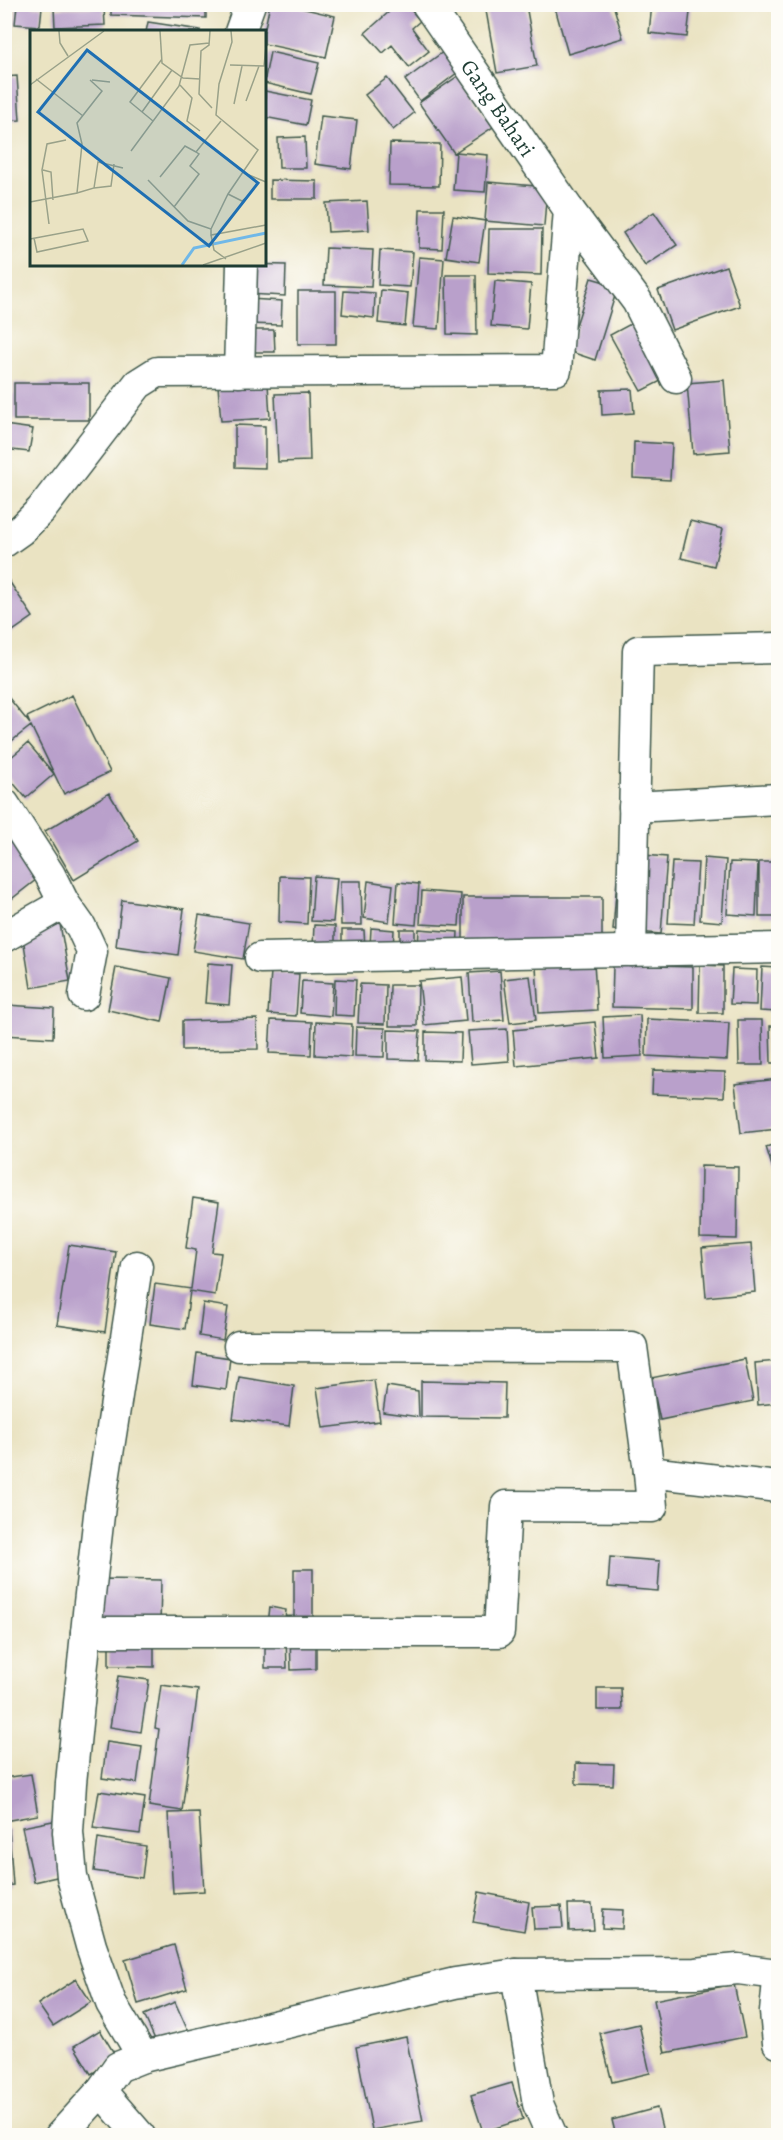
<svg xmlns="http://www.w3.org/2000/svg" width="783" height="2140" font-family="Alegreya,serif">
<style>
.building{fill:#b9a0cb}
.lines{fill:none;stroke-linecap:round;stroke-linejoin:round}
.minor-casing{stroke:#3d5649;stroke-width:33}
.minor{stroke:#fff;stroke-width:30}
.labels{text-anchor:middle;stroke-width:4.5;stroke-linejoin:round;paint-order:stroke}
.street-label{font-size:22px;fill:#1f3d34;stroke:#fdfcf7}
.inset-river{fill:none;stroke:#70b8e8;stroke-width:3}
.inset-road{fill:none;stroke:#99a189;stroke-width:1.5}
.view{fill:#1f6fb2;fill-opacity:0.15;stroke:#1f6fb2;stroke-width:3}
.inset-edge{fill:none;stroke:#1f3d34;stroke-width:3}
</style>
<rect width="100%" height="100%" fill="#fdfcf7"/>
<filter id="ink" filterUnits="userSpaceOnUse"><feTurbulence type="fractalNoise" baseFrequency=".0167" numOctaves="2"/><feDisplacementMap in="SourceGraphic" scale="12" xChannelSelector="R" yChannelSelector="G"/><feConvolveMatrix kernelMatrix="1 2 1 2 8 2 1 2 1" color-interpolation-filters="sRGB"/></filter>
<filter id="wash" filterUnits="userSpaceOnUse"><feTurbulence type="fractalNoise" baseFrequency=".008" numOctaves="4" result="noise"/><feDisplacementMap in="SourceGraphic" scale="24" xChannelSelector="R" yChannelSelector="G"/><feGaussianBlur stdDeviation="1.35" result="paint"/><feColorMatrix in="noise" values="0 0 0 0 0 0 0 0 0 0 0 0 0 0 0 0 0 1.4 0 .05"/><feComposite in="paint" operator="in"/></filter>
<g filter="url(#wash)">
<rect width="100%" height="100%" fill="#eae3c2"/>
<g id="blocks">
<!-- building -->
<path class="building" d="M111 4H206V18L111 15Z
M270 4H284L335 16 326 57 264 44V32Z
M398 4H406L420 21 412 28 429 51 409 67 392 45 383 53 365 33Z
M554 4H613L623 38 568 54Z
M652 4H691L687 37 649 33Z
M17 5 42 7 40 26 15 24Z
M485 5H526L537 66 497 73Z
M104 7 105 25 55 27 54 8Z
M148 22 200 30V32H146Z
M447 49 462 69 420 101 405 80Z
M270 52 319 63 311 94 264 83Z
M17 76 20 120 4 121V77Z
M458 76 493 127 454 153 419 103Z
M387 78 414 113 393 130 365 95Z
M265 91 311 100 306 125 264 117Z
M321 116 357 120 351 169 315 164Z
M305 137 306 168H279L278 138Z
M390 143 440 144 439 186 389 185Z
M456 152 488 155 485 192 453 190Z
M270 180 317 181V199H270Z
M488 182 547 187 544 226 485 221Z
M367 201 369 230 328 232 326 203Z
M420 209H444L442 249 419 248Z
M654 212 677 245 645 266 623 233Z
M453 216 485 221 479 262 446 257Z
M489 229H542L541 275 488 273Z
M326 248 373 250 371 287 324 285Z
M380 250 413 252 410 287 378 285Z
M419 257 444 259 439 329 413 327Z
M246 264 286 265 285 296 245 294Z
M726 266 740 306 672 330 658 290Z
M446 275H476L477 335 447 334Z
M591 278 618 286 595 360 568 351Z
M495 281 531 284 527 329 491 326Z
M381 290 408 293 405 326 378 323Z
M298 291H336V344H298Z
M344 291 375 293 374 318 342 314Z
M249 299 282 301 281 325 247 324Z
M638 320 669 377 641 391 610 335Z
M251 330H274L275 352H252Z
M724 380 730 451 693 454 687 383Z
M14 383H89V420H14Z
M268 383 270 418 221 421 218 386Z
M632 389 634 413 602 415 601 390Z
M308 393 310 461 278 462 275 394Z
M4 425 33 429 29 452 4 449Z
M235 425 265 426V468L235 467Z
M634 442 672 444 670 480 633 478Z
M690 521 723 529 714 566 681 558Z
M9 581 33 617 4 637V584Z
M4 692 30 724 27 717 72 695 110 772 64 794 31 726 4 747Z
M28 743 54 774 26 798 4 772V763Z
M109 793 138 841 74 880 45 831Z
M14 839 42 875 4 905V847Z
M619 853 667 857 661 934 613 930Z
M704 858 726 860 722 922 700 920Z
M672 862 698 863 694 924 668 923Z
M730 862 758 863 756 916 727 914Z
M759 862H778V917H759Z
M280 876 309 877 307 924 279 922Z
M314 876 337 878 333 922 311 921Z
M340 881H361L362 925H341Z
M368 881 393 885 389 922 364 918Z
M398 882 419 884 416 925 395 923Z
M422 891 461 894 459 926 420 924Z
M463 897H602V946H463Z
M122 900 184 909 178 955 116 946Z
M199 915 249 923 243 959 193 951Z
M60 924 70 981 31 988 22 931Z
M314 925 335 926V948L313 947Z
M371 928 394 930 393 948 370 946Z
M400 929H415V948H400Z
M419 929 458 932 457 951 418 948Z
M342 930H364L365 949H342Z
M208 963 232 965 229 1005 205 1003Z
M594 963 597 1010 539 1013 536 967Z
M613 965 693 967V1009L612 1007Z
M700 965 723 966V1013H699Z
M116 967 171 978 162 1022 108 1010Z
M762 967 778 968V1012L760 1011Z
M732 969 757 970 756 1005 730 1004Z
M500 971 504 1020 472 1022 469 973Z
M271 972 299 974 296 1016 268 1014Z
M530 976 536 1020 510 1023 504 979Z
M462 977 466 1021 424 1025 419 981Z
M335 979 356 980 354 1016 334 1015Z
M302 981 333 983 331 1016 300 1013Z
M360 984 386 985 385 1024 358 1023Z
M390 985H418L417 1026H389Z
M6 1005 54 1008 53 1038 4 1035Z
M640 1015 642 1056 605 1058 603 1017Z
M257 1019 258 1049 182 1050V1021Z
M647 1019 729 1023 727 1060 646 1056Z
M271 1020 312 1022 311 1055 269 1053Z
M738 1020H762L763 1065H739Z
M316 1022 352 1024 351 1057 315 1055Z
M595 1022 599 1058 516 1066 513 1030Z
M770 1026H778V1063H771Z
M356 1027 385 1028 384 1057 355 1056Z
M507 1029 509 1061 471 1064 468 1031Z
M388 1030 420 1031 418 1060 388 1059Z
M425 1032 461 1033 460 1061 425 1060Z
M653 1070 725 1072 724 1097 652 1094Z
M778 1079V1129L741 1133 735 1084Z
M778 1143V1185L766 1147Z
M701 1166 738 1167 737 1239 700 1238Z
M193 1198 219 1202 212 1252 221 1253 215 1295 190 1291 185 1329 150 1324 155 1284 191 1289 196 1250 186 1248Z
M751 1244 755 1292 706 1297 702 1248Z
M69 1245 116 1252 105 1332 57 1325Z
M203 1303 228 1307 223 1340 199 1336Z
M197 1353 230 1358 226 1390 193 1385Z
M745 1359 753 1401 660 1420 651 1378Z
M778 1361V1403L758 1405 755 1363Z
M239 1377 294 1386 289 1426 233 1419Z
M374 1380 380 1421 323 1428 317 1388Z
M421 1381 505 1383 504 1418 421 1417Z
M387 1386 418 1391 419 1417 383 1412Z
M610 1557 660 1561 658 1591 608 1587Z
M294 1569H313V1624H294Z
M102 1579 161 1580 160 1627 101 1626Z
M270 1607 286 1610 284 1627 268 1624Z
M109 1636H154V1667L109 1666Z
M286 1636 287 1668H265V1637Z
M290 1636H316V1669L291 1670Z
M118 1676 149 1680 141 1732 110 1727Z
M161 1685 198 1690 182 1811 149 1806 159 1729 155 1728Z
M597 1688H621L622 1710H597Z
M107 1742 142 1747 137 1783 102 1778Z
M576 1763 614 1764 613 1785 576 1784Z
M31 1774 38 1815 4 1821V1778Z
M99 1791 145 1798 140 1834 93 1828Z
M199 1812 204 1891 173 1893 168 1813Z
M58 1820 70 1874 34 1882 22 1827Z
M4 1829H9L13 1885 4 1886Z
M98 1838 146 1846 142 1878 94 1871Z
M479 1892 529 1902 524 1931 473 1922Z
M568 1904H592L594 1930 569 1931Z
M561 1906 563 1928 534 1929 532 1907Z
M603 1909 623 1910 622 1929 602 1928Z
M174 1945 187 1989 138 2004 125 1960Z
M76 1979 91 2002 53 2026 38 2004Z
M734 1984 745 2037 665 2053 654 2000Z
M175 2002 188 2031 157 2044 144 2015Z
M639 2024 650 2073 612 2082 600 2033Z
M100 2030 117 2058 91 2074 74 2046Z
M406 2037 423 2121 372 2130 356 2047Z
M512 2083 523 2119 483 2132 471 2095Z
M657 2108 664 2136H616L612 2120Z"/>
</g>
</g>
<g filter="url(#ink)">
<use href="#blocks" fill-opacity="0" stroke="#3d5649" stroke-width="1.5"/>
<g class="lines">
<defs>
<g id="minor">
<path id="s1" d="M427 4 569 210 637 301 676 378"/>
<path d="M240 32 250 4"/>
<path d="M239 372 242 264"/>
<path d="M4 542 21 530 41 510 138 384 157 372 556 370 569 210"/>
<path d="M4 804 50 875 64 903 81 927 92 951 84 995"/>
<path d="M634 807 778 799"/>
<path d="M4 937 64 903"/>
<path d="M631 951 638 651 778 648"/>
<path d="M260 958 778 948"/>
<path d="M137 1266 100 1506 89 1603 71 1783 68 1832 72 1877 91 1946 111 2003 143 2057"/>
<path d="M239 1346 632 1347 649 1472 778 1487"/>
<path d="M86 1632H499L506 1506 652 1507 649 1472"/>
<path d="M516 1974 538 2104 552 2136"/>
<path d="M778 1981 775 2012 778 2043"/>
<path d="M60 2136 101 2091"/>
<path d="M140 2136 101 2091 118 2067 143 2057 455 1983 516 1974 695 1973 738 1969 778 1974"/>
</g>
</defs>
<!-- minor casing -->
<use href="#minor" class="minor-casing"/>
<!-- minor -->
<use href="#minor" class="minor"/>
</g>
</g>
<g class="labels">
<!-- street labels -->
<g class="street-label">
<text dy="8" stroke="none"><textPath href="#s1" startOffset="126">Gang Bahari</textPath></text>
</g>
</g>
<!-- overview -->
<g transform="translate(30 30)">
<rect width="236" height="236" fill="#eae3c2"/>
<path class="inset-river" d="M152 235 164 218 236 203"/>
<path class="inset-road" d="M29 1 30 13 38 26M130 1 132 33 153 48 170 49M180 1 179 15 171 21 169 64 182 78M200 35 234 36 236 16M6 49 53 86M62 50 80 52M0 55 74 1M150 55 162 68 157 91 170 101M216 71 229 36M204 74 212 36M112 82 142 40M123 91 100 72 132 29M101 121 149 56 160 15 179 13M13 140 21 142 23 170M214 143 236 152M130 147 155 116 166 122 191 91M118 150 158 191 181 199V205L236 195M64 158 81 156 84 134M47 163 64 158 68 132 93 138M198 164 212 171 217 167M0 172 47 163 52 114 47 93 72 61 60 50M144 177 169 144 160 136 169 124 166 122M19 194 12 140 17 114 36 110M181 199 198 164 228 120 186 85 189 54 202 12 201 1M181 205 184 220 196 229M0 209 53 199 58 211 7 222 4 208M173 235 236 213"/>
<path class="view" d="M57 20 228 153 179 216 8 82Z"/>
<rect width="236" height="236" class="inset-edge"/>
</g>
<!-- margin -->
<rect width="783" height="2140" fill="none" stroke="#fdfcf7" stroke-width="24"/>
</svg>
